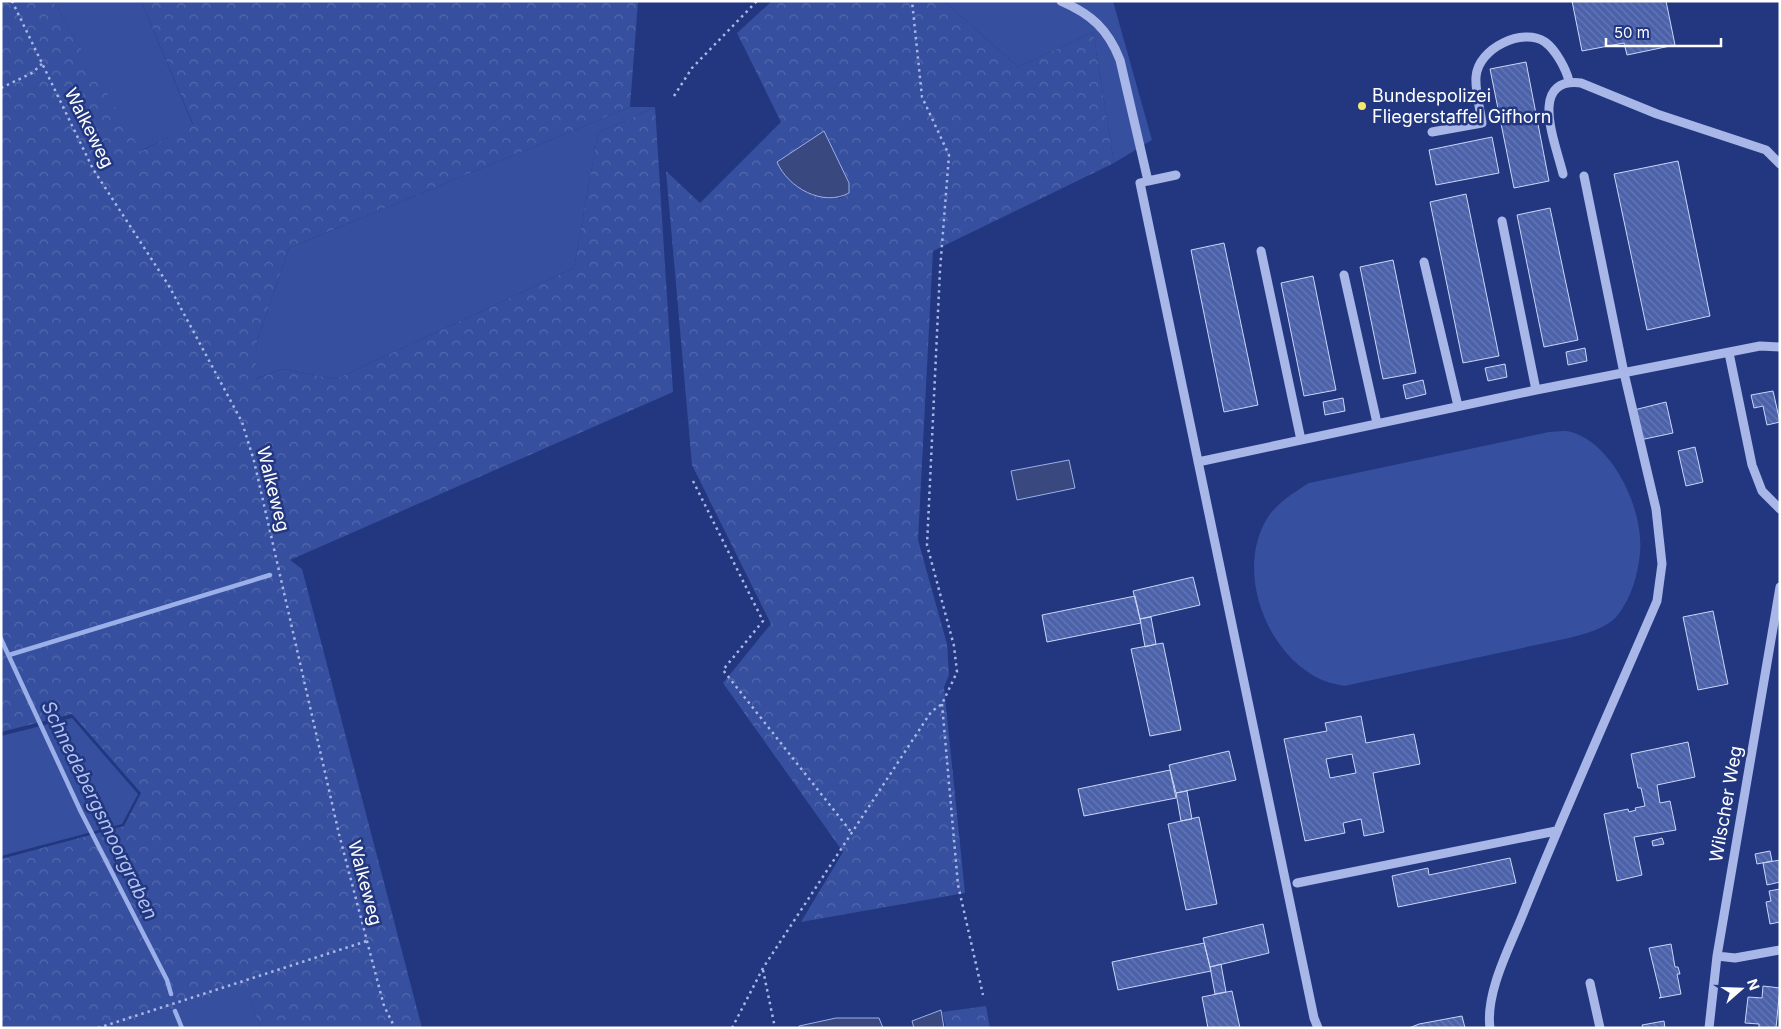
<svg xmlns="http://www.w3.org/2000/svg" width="1781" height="1029" font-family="Inter,sans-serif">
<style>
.grass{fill:#364f9e}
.forest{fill:url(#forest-crowns);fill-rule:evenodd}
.water{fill:#39497f;stroke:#9bafe8}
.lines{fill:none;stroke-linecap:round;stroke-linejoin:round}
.stream{stroke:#9bafe8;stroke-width:4.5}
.building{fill:url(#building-back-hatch);stroke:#cbd5f6;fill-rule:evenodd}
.path{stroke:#a8b7e7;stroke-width:2.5;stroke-dasharray:2.5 4;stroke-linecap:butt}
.minor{stroke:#a8b7e7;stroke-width:9}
.poi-dot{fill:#f3e869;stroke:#223780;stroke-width:2}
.labels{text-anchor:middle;stroke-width:5;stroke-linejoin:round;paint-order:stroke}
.poi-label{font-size:18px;fill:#fff;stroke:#223780;text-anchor:start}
.street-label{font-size:18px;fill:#fff;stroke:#223780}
.water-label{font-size:19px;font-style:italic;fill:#b3c2ef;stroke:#223780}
</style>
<defs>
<pattern id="forest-crowns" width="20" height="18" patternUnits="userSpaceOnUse" patternTransform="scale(1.25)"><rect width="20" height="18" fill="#364f9e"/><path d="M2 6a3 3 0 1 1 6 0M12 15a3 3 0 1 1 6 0" fill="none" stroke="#5469ad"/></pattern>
<pattern id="building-back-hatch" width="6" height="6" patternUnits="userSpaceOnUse" patternTransform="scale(1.25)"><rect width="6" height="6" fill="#4b61a9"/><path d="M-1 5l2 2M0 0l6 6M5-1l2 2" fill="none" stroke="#6679b6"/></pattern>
</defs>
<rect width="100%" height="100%" fill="#223780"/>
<!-- grass -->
<path class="grass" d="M53 1H141L193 125 140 151Z
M944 1H1113L1152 140 1114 163 1093 32 1018 67Z
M630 107H655L598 133 574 268 336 379 283 369 254 379 257 341 289 248Z
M1549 432C1556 432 1565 430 1571 432 1614 444 1644 511 1640 553 1638 575 1631 599 1617 616 1606 629 1584 634 1569 638L1344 686C1337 684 1329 683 1322 680 1266 655 1234 570 1268 517 1278 502 1295 492 1309 483Z
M72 718 138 794 122 824 1 856V736Z
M244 985 261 1028H114Z"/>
<!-- forest -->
<path class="forest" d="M1 1H53L141 151 193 124 141 1H638L630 107 289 248 257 341 255 379 283 369 336 379 574 268 598 133 655 107 673 392 290 560 302 569 422 1028H261L244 986 114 1028H1V859L124 826 141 793 72 714 1 732Z
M772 1H944L1018 67 1093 32 1114 163 933 251 918 540 947 644 949 675 944 687 965 893 801 922 843 852 723 683 771 624 692 465 666 171 700 203 781 122 737 33ZM824 131 849 183V193L839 199Z
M986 1006 990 1028H946L942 1012Z"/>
<!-- water -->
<path class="water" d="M824 131 849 183V193C823 207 788 188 777 162Z
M1069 460 1075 488 1017 500 1011 471Z
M941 1010 944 1028H914L912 1021Z
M836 1018H879L883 1028H799V1026Z"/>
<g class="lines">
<!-- stream -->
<path class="stream" d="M1 639 81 812 167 980 171 994
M9 655 270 575
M175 1011 182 1028"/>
</g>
<!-- building -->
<path class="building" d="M1572 1H1666L1675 45 1627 55 1624 43 1582 51Z
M1526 62 1549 181 1514 188 1490 69Z
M1492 137 1499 173 1436 185 1429 150Z
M1678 161 1710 316 1647 330 1614 174Z
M1466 194 1499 356 1463 363 1430 202Z
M1550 208 1578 340 1544 347 1517 215Z
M1224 243 1258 405 1224 412 1191 250Z
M1393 260 1416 373 1383 379 1360 267Z
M1313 276 1336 390 1304 396 1281 283Z
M1585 348 1587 361 1568 365 1566 352Z
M1505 364 1507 377 1488 381 1485 368Z
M1423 380 1426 394 1406 399 1403 385Z
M1773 391 1780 422 1767 425 1763 406 1754 408 1751 395Z
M1343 398 1345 411 1325 415 1323 402Z
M1666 402 1673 433 1640 440 1634 410Z
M1695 447 1703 482 1686 486 1678 451Z
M1193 577 1200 605 1140 619 1133 591Z
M1135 596 1141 623 1047 642 1042 615Z
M1713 611 1728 684 1698 690 1683 617Z
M1151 617 1156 644 1145 647 1140 619Z
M1163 643 1181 730 1150 736 1131 649Z
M1361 716 1366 743 1414 734 1420 764 1373 773 1384 832 1364 836 1361 819 1343 823 1345 833 1305 841 1284 739 1327 731 1325 723ZM1352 754 1356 773 1330 778 1326 759Z
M1688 742 1695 777 1657 785 1660 803 1670 801 1676 830 1634 837 1642 875 1617 881 1604 814 1628 809 1629 812 1636 810 1635 808 1645 806 1641 788H1638L1631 754Z
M1229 751 1236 780 1176 793 1169 765Z
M1170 770 1176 798 1084 816 1078 789Z
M1187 791 1192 819 1181 821 1176 793Z
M1199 817 1217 904 1186 910 1168 824Z
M1662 838 1664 844 1653 846 1652 841Z
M1770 851 1772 861 1757 864 1755 854Z
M1510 858 1516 883 1398 907 1392 876 1428 868 1429 875Z
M1780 860V882L1767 885 1763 863Z
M1780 889V922L1770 924 1766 902 1771 901 1769 891Z
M1263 924 1269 953 1210 967 1203 938Z
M1204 943 1211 971 1118 990 1112 962Z
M1671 944 1675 967H1678L1680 974H1677L1681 994 1659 998 1661 997 1649 948Z
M1221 964 1226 992 1215 994 1210 967Z
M1763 986 1780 988 1776 1028H1759V1024L1745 1023 1748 997 1762 998Z
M1232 991 1240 1028H1208L1202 997Z
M1462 1016 1465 1028H1409L1419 1024Z
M1664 1021 1665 1028H1643L1642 1025Z"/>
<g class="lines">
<!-- path -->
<path class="path" d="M12 1 93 169 169 286 242 422 254 461 339 834 384 1006 395 1028
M1 88 32 73 43 63
M674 96 692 68 757 1
M693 481 763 621 723 670 852 833
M942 704 958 885 983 995
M763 970 775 1028
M98 1028 367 941
M732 1028 763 968 931 712 942 704 957 672 954 646 927 545 940 270 949 155 922 97 912 1"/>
<!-- minor -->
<path class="minor" d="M1061 1C1091 14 1108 29 1120 60L1148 181 1140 183 1314 1018 1318 1028
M1432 132 1482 123C1480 108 1475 91 1476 77 1478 48 1523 27 1545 42 1556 50 1566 69 1569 81
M1563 174C1556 144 1527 77 1581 83L1657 114 1766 150 1780 164
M1148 181 1176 175
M1502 221 1536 390
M1261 251 1301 440
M1424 262 1458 406
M1344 275 1377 423
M1729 353 1752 465 1762 491 1780 509
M1198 462 1536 390 1760 346 1780 347
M1297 883 1556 831
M1717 956 1735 958 1780 950
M1590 983 1600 1028
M1490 1028C1485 991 1512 943 1525 909 1567 805 1613 703 1657 601L1662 564 1656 509 1624 373 1584 176
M1709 1028 1717 956 1780 587"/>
</g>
<!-- markers -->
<circle class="poi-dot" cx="1362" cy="106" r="5"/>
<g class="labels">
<!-- poi labels -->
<g class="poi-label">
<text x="1372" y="102">Bundespolizei<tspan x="1372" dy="21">Fliegerstaffel Gifhorn</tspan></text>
</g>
<!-- street labels -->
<g class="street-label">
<text transform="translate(89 128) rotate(63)" y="6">Walkeweg</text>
<text transform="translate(273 489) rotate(76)" y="6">Walkeweg</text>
<text transform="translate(1726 804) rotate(-80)" y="6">Wilscher Weg</text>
<text transform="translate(365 883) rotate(75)" y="6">Walkeweg</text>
</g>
<!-- water labels -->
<g class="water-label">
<text transform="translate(100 810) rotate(64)" y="7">Schnedebergsmoorgraben</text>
</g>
</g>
<!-- border -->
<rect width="1781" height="1029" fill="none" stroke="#ffffff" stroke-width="5"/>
<!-- north arrow -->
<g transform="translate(1741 989) rotate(70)" stroke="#223780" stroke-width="4" paint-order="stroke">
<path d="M0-4L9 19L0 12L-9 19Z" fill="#ffffff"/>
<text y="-8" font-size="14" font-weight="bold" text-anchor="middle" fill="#ffffff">N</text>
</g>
<!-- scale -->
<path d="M1606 38v8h115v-8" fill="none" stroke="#ffffff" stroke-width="2.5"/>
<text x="1614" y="38" font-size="15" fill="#ffffff" stroke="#223780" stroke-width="4" paint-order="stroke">50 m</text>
</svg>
